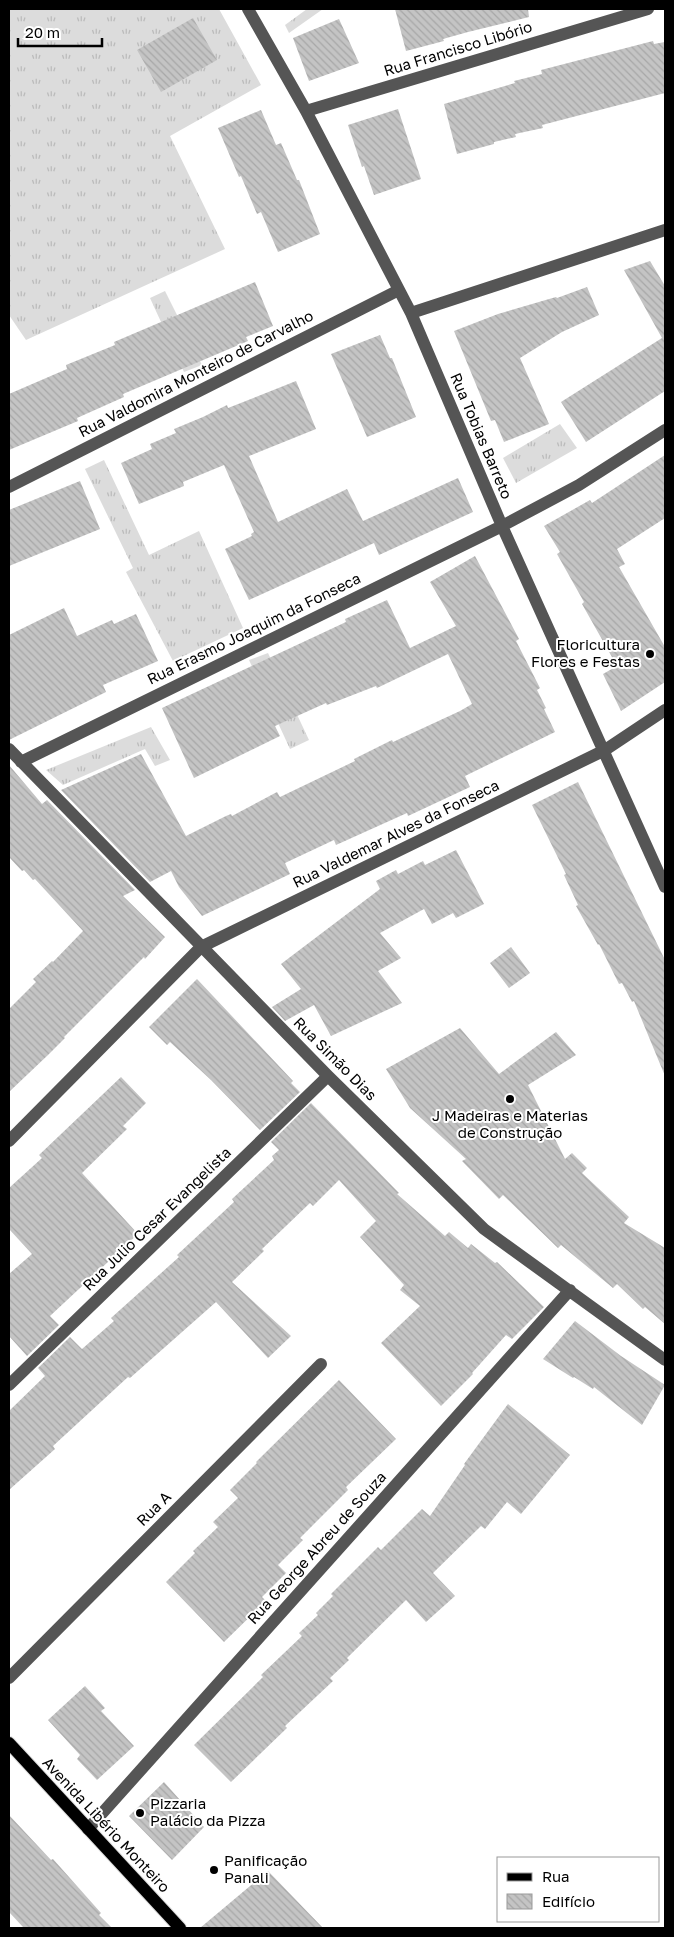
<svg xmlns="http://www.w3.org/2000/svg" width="674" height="1937" font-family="'Golos Text',sans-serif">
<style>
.grass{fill:url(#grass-tufts)}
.building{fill:url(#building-back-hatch)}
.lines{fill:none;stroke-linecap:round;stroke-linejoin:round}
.major-casing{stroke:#dbdbdb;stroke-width:14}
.minor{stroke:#555;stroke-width:12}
.major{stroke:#000;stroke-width:12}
.poi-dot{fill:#000;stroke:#fff;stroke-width:2}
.labels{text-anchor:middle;stroke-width:4;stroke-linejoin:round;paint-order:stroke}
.street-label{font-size:15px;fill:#000;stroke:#fff}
.poi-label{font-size:15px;fill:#000;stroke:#fff;text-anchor:start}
</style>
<defs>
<pattern id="grass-tufts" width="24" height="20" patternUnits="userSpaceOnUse" patternTransform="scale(1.25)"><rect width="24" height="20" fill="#dcdcdc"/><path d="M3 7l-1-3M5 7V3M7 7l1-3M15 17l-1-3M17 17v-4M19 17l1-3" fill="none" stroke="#bbb"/></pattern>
<pattern id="building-back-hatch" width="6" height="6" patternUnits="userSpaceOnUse" patternTransform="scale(1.25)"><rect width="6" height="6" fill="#c4c4c4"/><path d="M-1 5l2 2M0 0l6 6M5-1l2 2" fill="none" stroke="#a7a7a7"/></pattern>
</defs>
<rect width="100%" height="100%" fill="#fff"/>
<!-- grass -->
<path class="grass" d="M9 9H219L261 85 170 136 225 249 26 340 9 315Z
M307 9H323L289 33 285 25Z
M165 291 202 365 184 372 150 298Z
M560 424 577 448 516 483 503 458Z
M104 460 149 555 199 531 243 628 173 661 126 572 133 568 85 469Z
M268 653 309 740 290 749 249 660Z
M151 727 170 760 155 766 145 749 63 785 46 770Z"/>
<!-- building -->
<path class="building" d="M395 9H528L529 17 468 32 443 39 444 41 406 51Z
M193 18 217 60 161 92 137 50Z
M339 19 359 63 309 81 293 38Z
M653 41 654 44 665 42V93L542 125 543 128 515 134 516 137 494 142V144L457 154 444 104 515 83 514 81 542 74 541 70Z
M398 109 421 179 374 195 364 166 362 167 348 125Z
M261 110 276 145 281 143 297 180H299L320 234 278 252 261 212 257 214 241 176 239 177 218 128Z
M650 261 665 286V391L586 442 561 402 662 338 624 270Z
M255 282 273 326 246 337 248 341 123 394 124 397 77 418 78 421 9 450V394L67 369 66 365 115 345 114 342Z
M587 287 599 315 562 332 520 358 549 424 504 442 495 420 491 421 454 331 498 314 556 297 557 298Z
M380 335 390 358H392L416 417 367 437 331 354Z
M296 381 316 429 249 456 278 522 347 489 363 521 458 478 473 512 379 555 374 543 249 600 225 549 252 536 251 534 254 532 224 465 183 482 184 486 139 504 121 463 152 449 150 444 176 433 174 429 203 417 227 405 228 408Z
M665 455V518L617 549 625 564 619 567 665 647V682L621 711 603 674 617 666 582 604 584 602 557 554 560 552 544 526 590 500 592 503Z
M80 481 100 529 9 566V510Z
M475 556 519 639 516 641 540 688 537 690 546 708 544 709 555 732 465 776 470 787 408 816 407 813 336 845 334 840 285 863 290 874 202 916 179 887 171 871 150 882 61 790 141 754 186 836 226 816 231 814 232 816 277 792 280 797 355 761 354 759 392 740 393 742 460 711 472 704 448 654 377 688 376 686 327 705 326 703 275 726 280 736 194 778 162 708 346 622 345 619 387 600 410 648 456 626 430 582Z
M64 608 77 636 112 620 114 624 136 614 158 661 103 685 106 692 9 740V635Z
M9 765 42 804 47 800 135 890 123 896 165 937 145 959 144 957 64 1037 65 1038 48 1055 9 1092V1009L36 982 33 979 52 961 53 962 83 931 35 879 33 880 24 870 22 871 9 857Z
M578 782 665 960V1076L634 1001 632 1002 622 983 619 984 599 944 598 945 576 906 578 905 564 875 566 874 532 805Z
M456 850 484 904 456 918 453 913 432 924 424 909 380 933 401 958 378 971 402 1003 331 1036 314 1005 285 1021 272 1007 301 989 281 964 380 889 376 881 396 870 398 874 423 861 425 865Z
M511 947 530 973 509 988 490 963Z
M197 979 293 1081 291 1083 300 1092 260 1130 211 1080 170 1042 167 1045 149 1027Z
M460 1028 499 1074 556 1032 576 1055 528 1085 565 1159 572 1153 587 1168 582 1173 629 1217 624 1223 665 1248V1324L645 1307 643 1309 617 1284 613 1288 561 1245 558 1248 503 1195 499 1199 462 1161 466 1159 410 1108 386 1069Z
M121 1077 146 1103 123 1126 127 1129 82 1173 138 1234 50 1316 59 1325 27 1356 9 1336V1274L32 1254 9 1229V1188L42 1158 39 1155Z
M311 1103 399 1193 397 1194 445 1236 449 1232 468 1248 471 1244 495 1263 497 1262 544 1307 512 1339 506 1335 472 1373 473 1374 441 1406 381 1343 420 1306 400 1290 404 1285 360 1237 376 1221 339 1180 313 1206 310 1203 262 1249 264 1251 232 1282 291 1336 268 1358 216 1302 130 1378 128 1377 53 1446 55 1449 9 1490V1411L45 1376 38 1368 70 1337 82 1349 114 1321 111 1318 179 1257 177 1255 234 1202 232 1199 274 1160 272 1156 279 1150 271 1142Z
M575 1321 621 1356 665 1385 642 1425 594 1387 593 1389 574 1377 573 1378 543 1359Z
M339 1380 396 1439 346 1487 348 1490 300 1538 303 1540 278 1565 286 1573 262 1597 266 1601 224 1642 166 1582 195 1553 193 1551 218 1527 213 1522 238 1498 230 1490 257 1463 256 1462Z
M508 1404 570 1455 521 1514 507 1502 485 1529 481 1526 433 1573 455 1596 426 1622 406 1600 347 1658 349 1660 330 1678 333 1681 285 1726 287 1728 231 1782 194 1745 263 1677 261 1675 302 1636 299 1633 318 1615 316 1613 333 1596 331 1594 378 1547 381 1550 422 1509 430 1516 465 1465 464 1464Z
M85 1686 105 1708 101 1711 134 1746 97 1780 77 1759 80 1755 48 1720Z
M164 1782 204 1827 172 1860 129 1816Z
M9 1815 51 1860 53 1859 101 1913 99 1915 112 1928H24L9 1912Z
M268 1871 323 1928H200Z"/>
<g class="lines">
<defs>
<path id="major" d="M9 1743 180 1928"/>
</defs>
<!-- major casing -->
<use href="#major" class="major-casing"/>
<!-- minor -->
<path class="minor" d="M248 9 306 111 411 313 502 526 665 887
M306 111 648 9
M411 313 665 230
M9 487 397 291
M9 749 328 1076 484 1229 665 1360
M21 762 502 526 579 485 665 430
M9 1141 201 947 605 750 665 710
M9 1385 328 1076
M9 1678 321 1364
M88 1829 570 1290"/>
<!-- major -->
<use href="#major" class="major"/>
</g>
<!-- markers -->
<g class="poi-dot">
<circle cx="650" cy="654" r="5"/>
<circle cx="510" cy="1099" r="5"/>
<circle cx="140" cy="1813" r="5"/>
<circle cx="214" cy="1870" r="5"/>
</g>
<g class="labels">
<!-- street labels -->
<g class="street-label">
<text transform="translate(458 49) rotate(-17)" y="5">Rua Francisco Libório</text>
<text transform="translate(196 374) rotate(-27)" y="5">Rua Valdomira Monteiro de Carvalho</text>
<text transform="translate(481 436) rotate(67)" y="5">Rua Tobias Barreto</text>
<text transform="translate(254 629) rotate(-26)" y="5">Rua Erasmo Joaquim da Fonseca</text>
<text transform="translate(396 834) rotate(-26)" y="5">Rua Valdemar Alves da Fonseca</text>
<text transform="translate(335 1059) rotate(45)" y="5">Rua Simão Dias</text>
<text transform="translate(157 1219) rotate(-44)" y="5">Rua Julio Cesar Evangelista</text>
<text transform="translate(154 1509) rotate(-45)" y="5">Rua A</text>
<text transform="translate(317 1548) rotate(-48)" y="5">Rua George Abreu de Souza</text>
<text transform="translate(106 1825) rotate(47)" y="5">Avenida Libério Monteiro</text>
</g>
<!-- poi labels -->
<g class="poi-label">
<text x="640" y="650" text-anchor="end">Floricultura<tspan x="640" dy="17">Flores e Festas</tspan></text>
<text x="510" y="1121" text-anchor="middle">J Madeiras e Materias<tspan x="510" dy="17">de Construção</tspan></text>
<text x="150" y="1809">Pizzaria<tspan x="150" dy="17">Palácio da Pizza</tspan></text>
<text x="224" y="1866">Panificação<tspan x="224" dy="17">Panali</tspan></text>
</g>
</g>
<!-- border -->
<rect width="674" height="1937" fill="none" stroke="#000000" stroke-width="20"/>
<!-- legend -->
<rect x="497" y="1857" width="162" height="65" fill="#ffffff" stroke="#999999"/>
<rect x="507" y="1873" width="25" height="8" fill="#000000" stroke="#999999"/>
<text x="542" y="1882" font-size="15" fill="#000000">Rua</text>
<rect x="507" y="1894" width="25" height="15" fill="url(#building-back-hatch)" stroke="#999999"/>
<text x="542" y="1907" font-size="15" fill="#000000">Edifício</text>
<!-- scale -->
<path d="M18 38v8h84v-8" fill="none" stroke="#000000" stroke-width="2.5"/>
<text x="25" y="38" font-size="15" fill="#000000" stroke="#ffffff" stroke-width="4" paint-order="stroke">20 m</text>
</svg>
